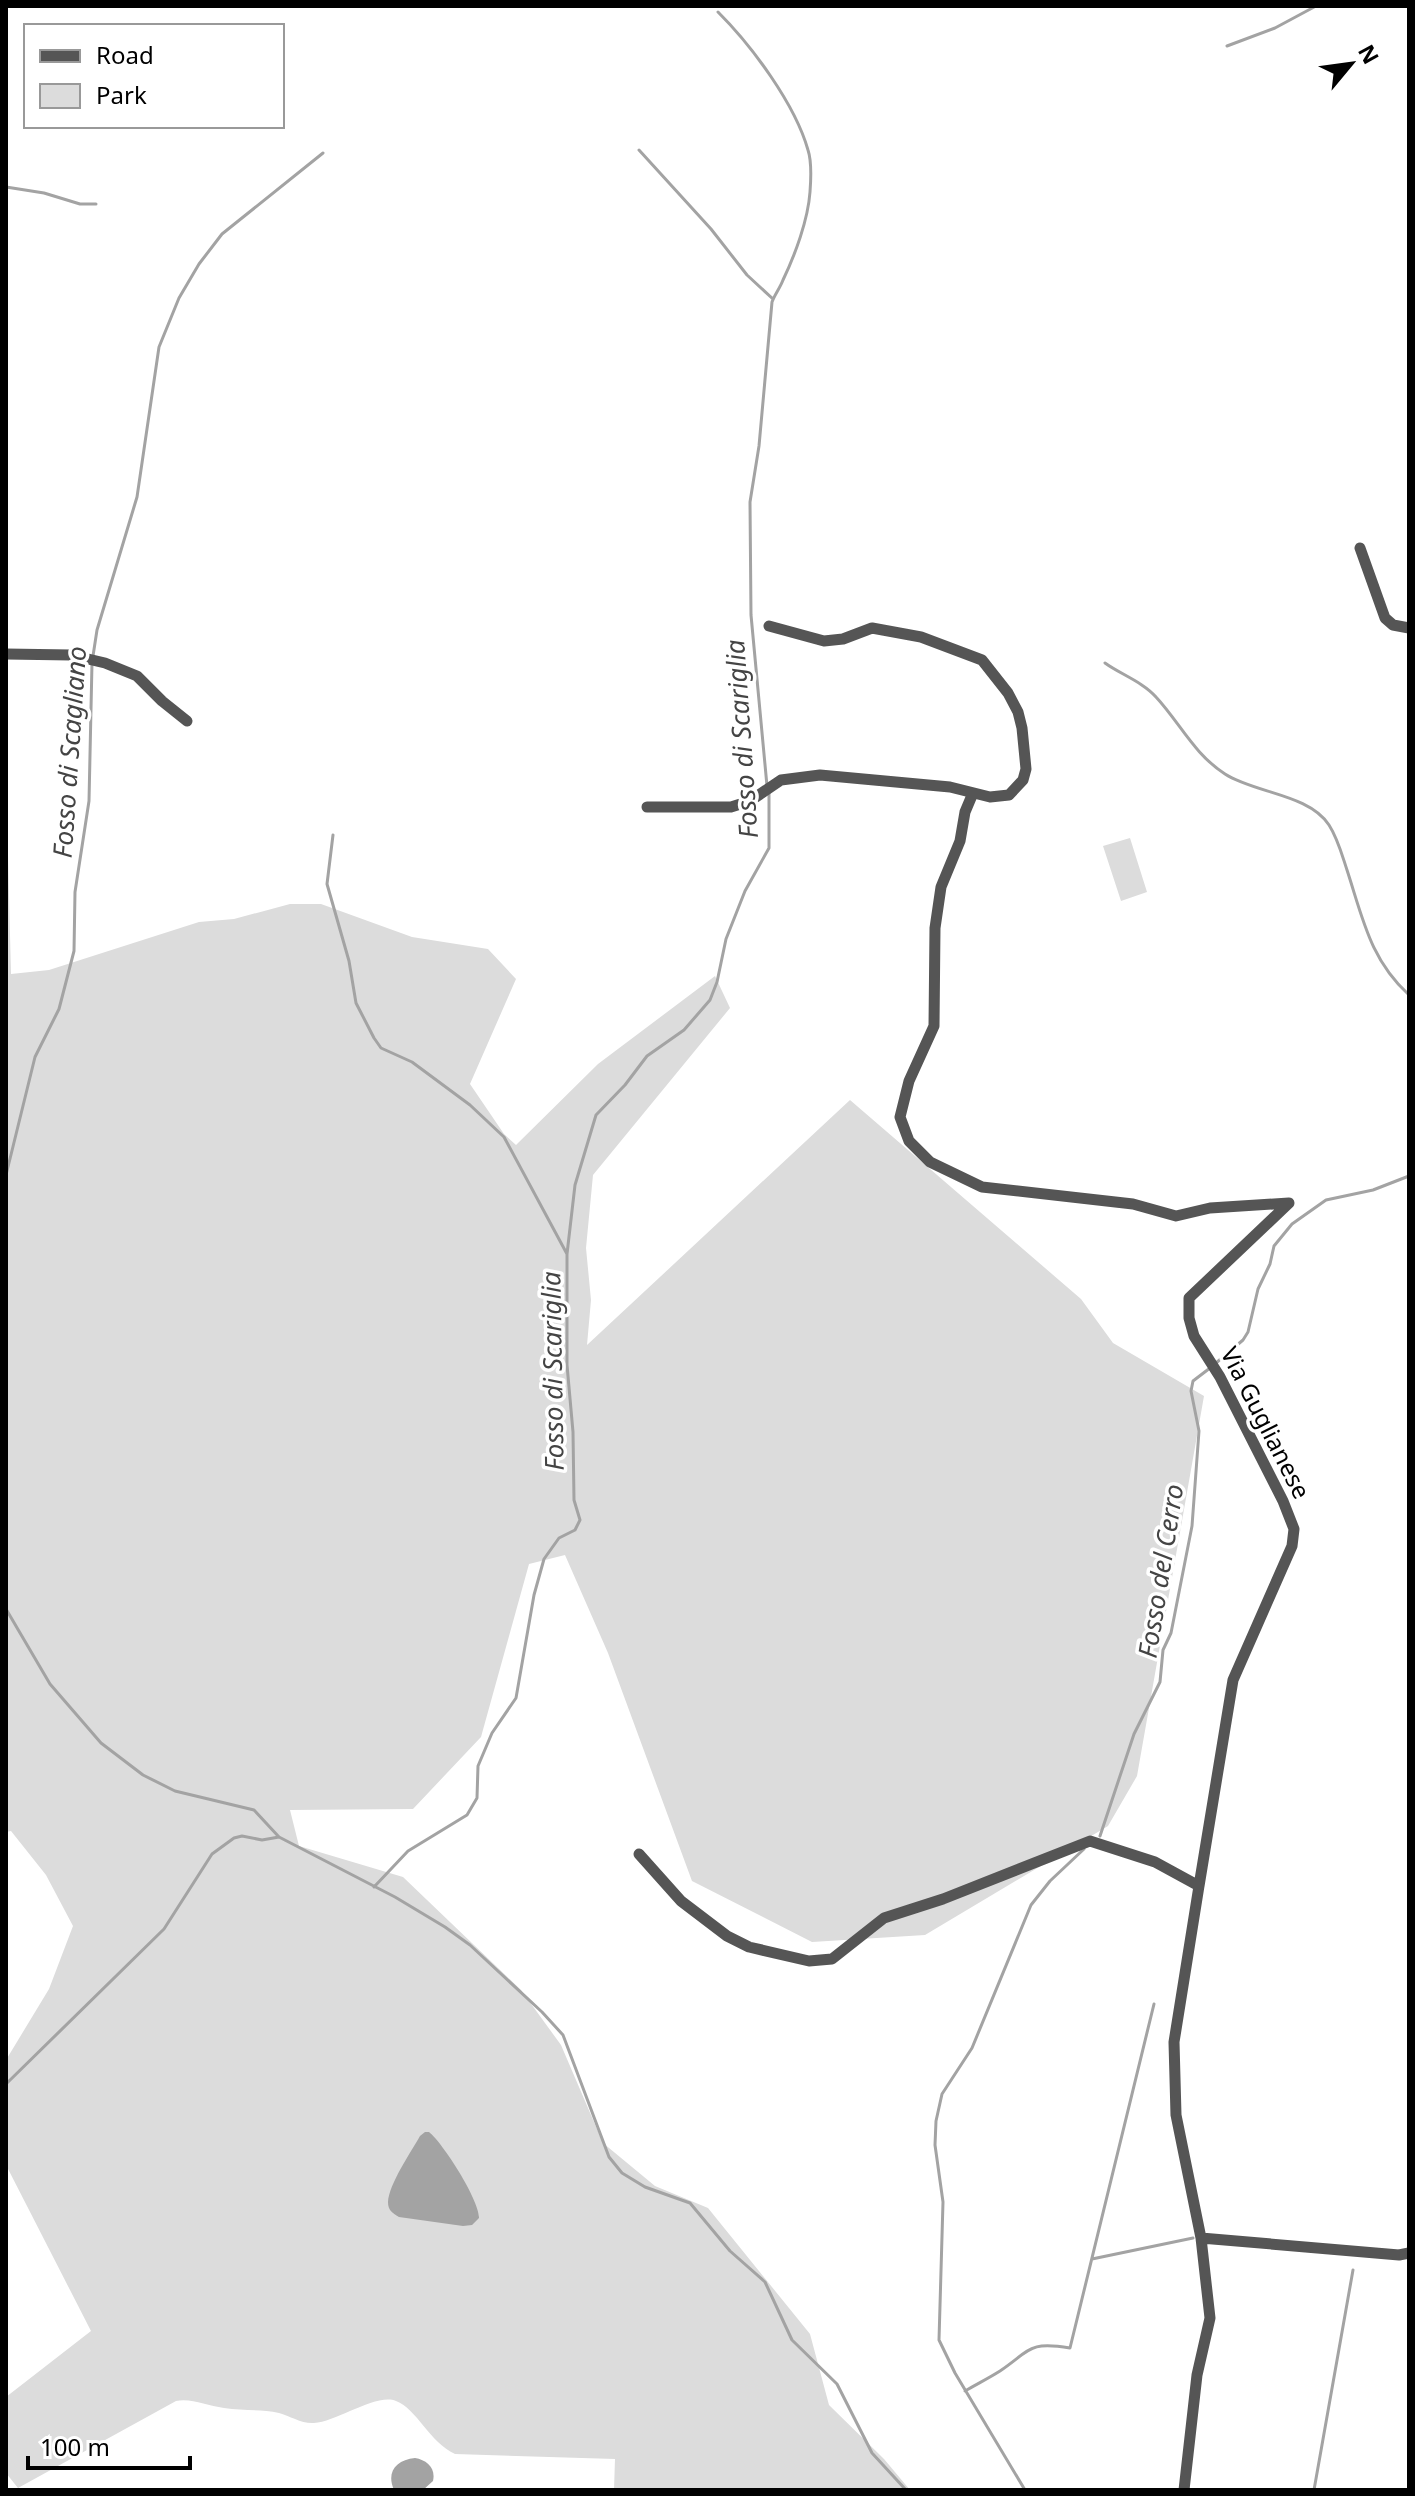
<svg xmlns="http://www.w3.org/2000/svg" width="1415" height="2496" font-family="'Noto Sans',sans-serif">
<style>
.green{fill:#dcdcdc}
.water{fill:#a3a3a3}
.lines{fill:none;stroke-linecap:round;stroke-linejoin:round}
.stream{stroke:#a3a3a3;stroke-width:3}
.street{stroke:#555;stroke-width:11}
.labels{text-anchor:middle;stroke-width:7;stroke-linejoin:round;paint-order:stroke}
.street-label{font-size:24px;fill:#000;stroke:#fff}
.water-label{font-size:26px;font-style:italic;fill:#444;stroke:#fff}
</style>
<rect width="100%" height="100%" fill="#fff"/>
<!-- green -->
<path class="green" d="M6 776 11 974 49 970 199 922 234 919 290 904H321L412 937 488 949 516 979 470 1084 504 1134 516 1145 598 1064 715 976 730 1008 593 1175 586 1248 591 1300 587 1345 850 1100 1081 1299 1113 1343 1204 1396 1137 1776 1108 1826 925 1935 812 1942 692 1881 608 1653 565 1555 529 1564 481 1737 413 1809 290 1810 299 1846 403 1877 521 1990 561 2045 603 2143 655 2186 708 2208 810 2334 829 2405 884 2459 910 2490H614L615 2459 455 2454C429 2442 417 2409 396 2401 376 2393 337 2422 314 2423 302 2424 290 2416 279 2413 261 2409 242 2411 224 2408 207 2406 192 2398 176 2401L18 2488 6 2473V2397L91 2331 6 2165V2060L49 1989 73 1926 46 1875 11 1831 6 1832Z
M1130 838 1147 892 1121 901 1103 846Z"/>
<!-- water -->
<path class="water" d="M425 2132H429C443 2143 480 2201 479 2218L472 2225 463 2226 399 2217C392 2213 388 2210 388 2202 389 2184 411 2152 420 2136Z
M415 2458C427 2460 436 2468 433 2481L423 2490H394C386 2472 396 2460 415 2458Z"/>
<g class="lines">
<!-- stream -->
<path class="stream" d="M718 12C752 46 795 104 808 150 812 162 811 179 810 192 808 220 795 255 783 280 780 288 775 294 772 302L759 446 750 502 751 615 767 786
M1227 46 1275 28 1316 6
M639 150 711 229 747 275 773 299
M6 187 44 193 80 204H96
M93 656 97 630 137 497 159 347 179 298 199 264 222 234 323 153
M1105 663C1120 674 1143 682 1156 697 1180 723 1194 754 1225 774 1254 793 1309 794 1329 825 1338 839 1342 855 1347 870 1363 919 1370 959 1409 995
M333 835 327 884 349 961 356 1003 374 1038 381 1048 412 1062 470 1105 504 1137 567 1254
M6 1175 35 1057 59 1009 74 951 75 892 89 801 92 663
M1216 1363 1243 1340 1248 1332 1258 1289 1270 1264 1274 1246 1292 1224 1326 1200 1373 1190 1409 1176
M6 1609 50 1684 101 1743 143 1775 175 1791 254 1810 279 1837 395 1897 445 1927 470 1945 542 2012 563 2035 609 2157 622 2173 645 2187 690 2203 730 2251 765 2282 792 2340 837 2384 872 2453 906 2490
M1100 1836 1134 1734 1160 1682 1163 1650 1171 1633 1192 1526 1199 1431 1191 1391 1193 1381 1210 1368
M374 1887 408 1851 467 1815 477 1798 478 1766 492 1733 516 1698 534 1595 544 1559 559 1538 575 1530 580 1520 574 1500 573 1432 567 1365V1254L575 1185 596 1115 625 1085 647 1056 684 1030 710 1000 717 982 726 939 745 891 769 848V793
M6 2084 164 1929 212 1854 234 1838 242 1836 262 1840 279 1837
M1092 2259 1193 2238
M965 2391C977 2384 989 2378 1000 2371 1031 2350 1028 2341 1070 2348L1154 2004
M1025 2490 955 2373 939 2340 943 2202 935 2145 936 2121 942 2094 972 2048 1031 1905 1050 1881 1084 1849
M1314 2490 1353 2270"/>
<!-- street -->
<path class="street" d="M1360 548 1385 618 1393 625 1409 628
M6 654 71 655 105 663 137 676 162 701 187 721
M973 793 965 812 960 841 941 887 935 928 934 1026 909 1081 900 1117 909 1141 930 1162 982 1187 1133 1204 1176 1216 1210 1208 1289 1203
M647 807H731L750 801 781 780 820 775 950 787 990 797 1009 795 1023 780 1026 769 1022 728 1018 712 1008 693 982 660 921 637 872 628 843 639 824 641 769 626
M639 1854 681 1901 727 1936 749 1947 809 1961 832 1959 884 1918 943 1899 1090 1841 1155 1862 1199 1886 1174 2042 1176 2115 1201 2238 1210 2318 1197 2375 1184 2490
M1199 1886 1233 1680 1292 1546 1294 1529 1283 1501 1220 1377 1194 1336 1189 1318V1298L1289 1203
M1201 2238 1399 2255 1409 2253"/>
</g>
<g class="labels">
<!-- street labels -->
<g class="street-label">
<text transform="translate(1265 1423) rotate(63)" y="8">Via Guglianese</text>
</g>
<!-- water labels -->
<g class="water-label">
<text transform="translate(742 739) rotate(-94)" y="9">Fosso di Scariglia</text>
<text transform="translate(70 752) rotate(-86)" y="9">Fosso di Scagliano</text>
<text transform="translate(553 1371) rotate(-91)" y="9">Fosso di Scariglia</text>
<text transform="translate(1161 1571) rotate(-81)" y="9">Fosso del Cerro</text>
</g>
</g>
<!-- border -->
<rect width="1415" height="2496" fill="none" stroke="#000000" stroke-width="16"/>
<!-- legend -->
<rect x="24" y="24" width="260" height="104" fill="#ffffff" stroke="#999999" stroke-width="2"/>
<rect x="40" y="50" width="40" height="12" fill="#555555" stroke="#999999" stroke-width="2"/>
<text x="96" y="64" font-size="24" fill="#000000">Road</text>
<rect x="40" y="84" width="40" height="24" fill="#dcdcdc" stroke="#999999" stroke-width="2"/>
<text x="96" y="104" font-size="24" fill="#000000">Park</text>
<!-- north arrow -->
<g transform="translate(1351 64) rotate(61)" stroke="#ffffff" stroke-width="6" paint-order="stroke">
<path d="M0-6L14 30L0 20L-14 30Z" fill="#000000"/>
<text y="-12" font-size="22" font-weight="bold" text-anchor="middle" fill="#000000">N</text>
</g>
<!-- scale -->
<path d="M28 2456v12h162v-12" fill="none" stroke="#000000" stroke-width="4"/>
<text x="40" y="2456" font-size="24" fill="#000000" stroke="#ffffff" stroke-width="6" paint-order="stroke">100 m</text>
</svg>
